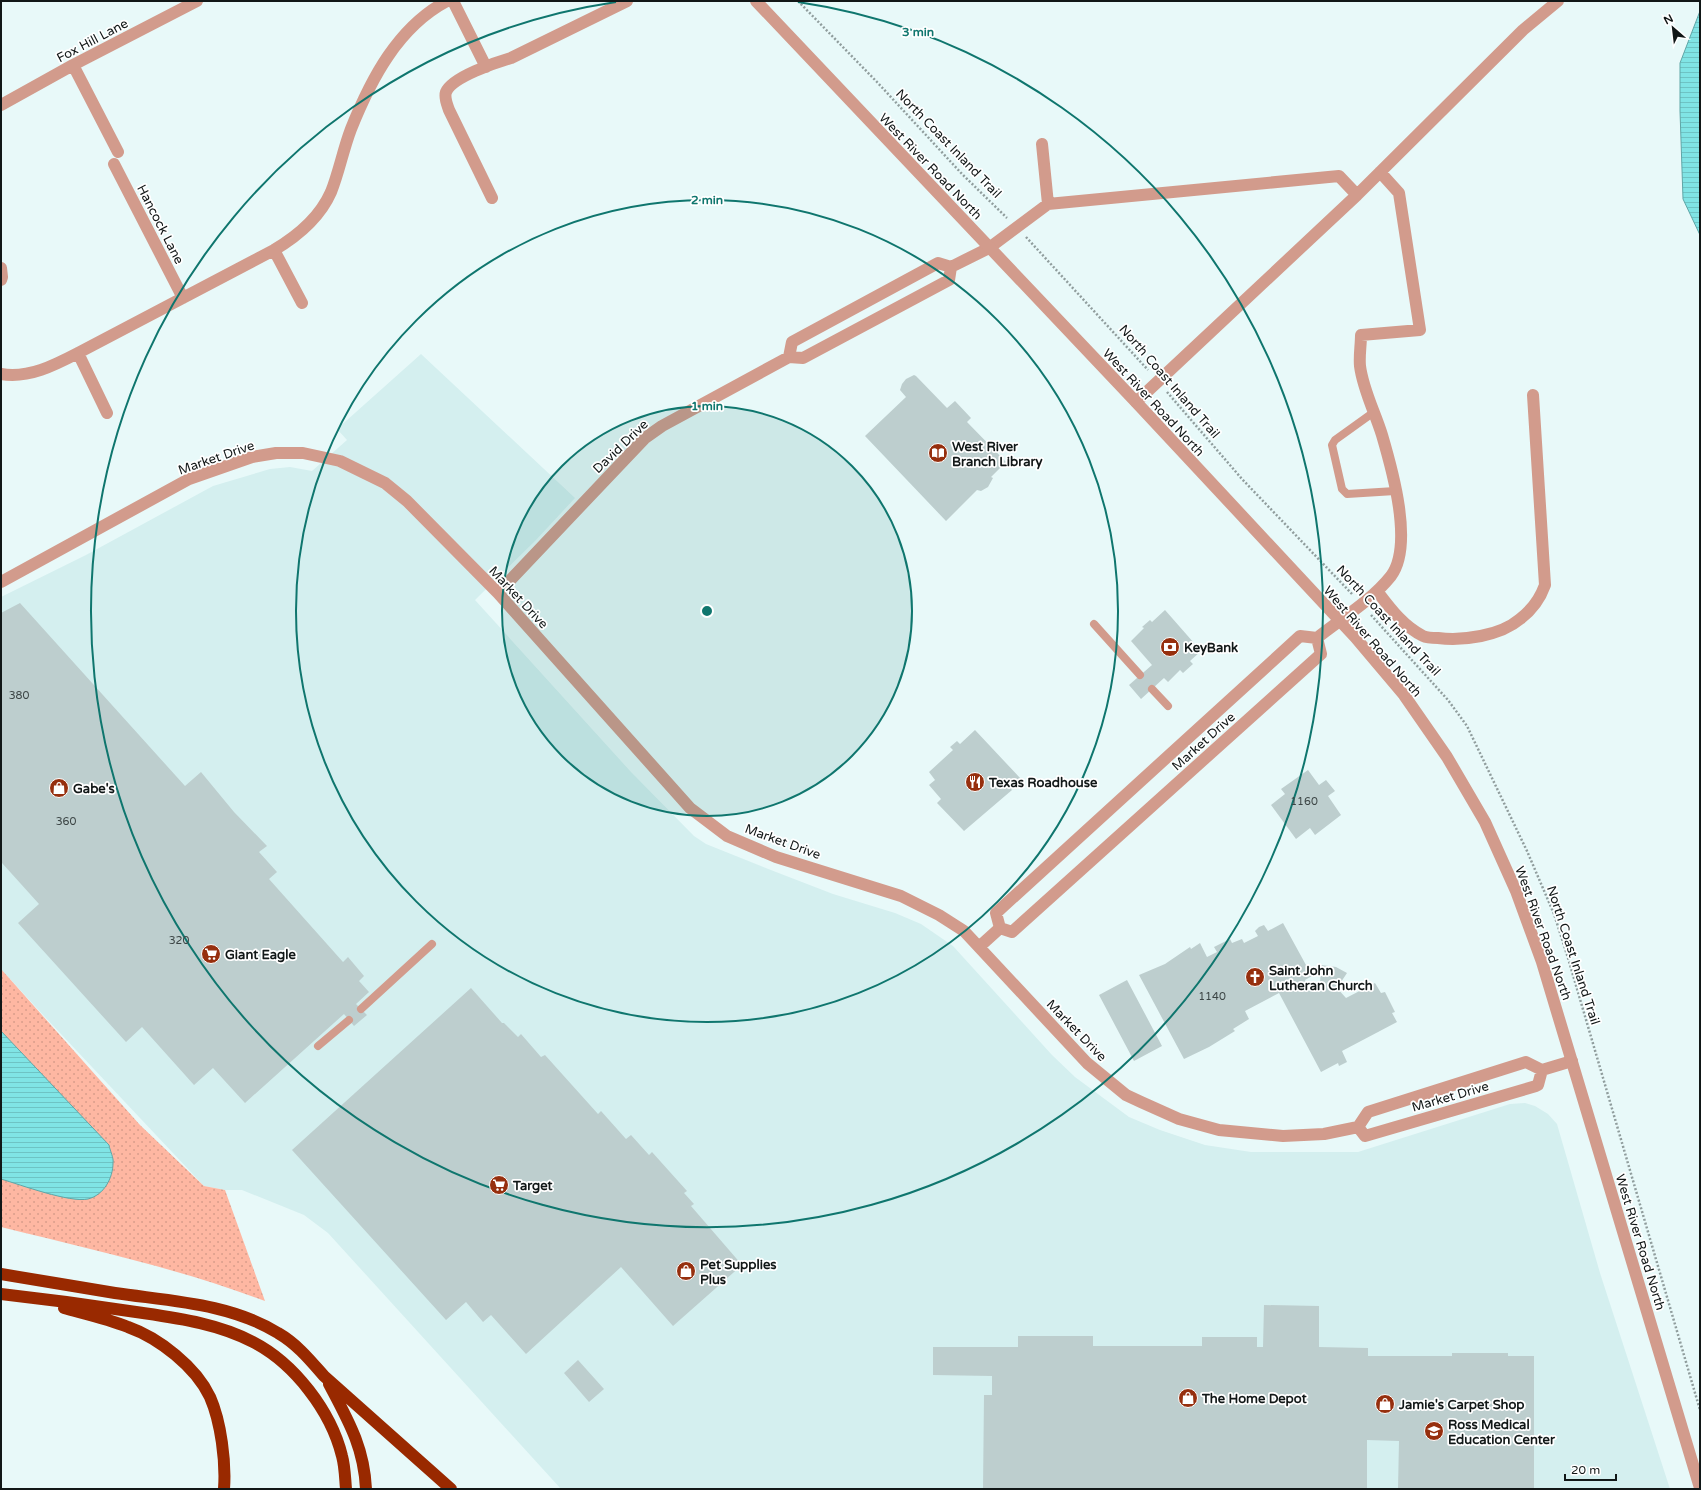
<svg xmlns="http://www.w3.org/2000/svg" width="1701" height="1490" font-family="'Varela Round',sans-serif">
<style>
.built{fill:#d4efef}
.grass{fill:url(#grass-dots)}
.water{fill:url(#water-rules);stroke:#5fa6a7}
.building{fill:#bdcece}
.lines{fill:none;stroke-linecap:round;stroke-linejoin:round}
.path{stroke:#909d9d;stroke-width:2.5;stroke-dasharray:2 2;stroke-linecap:butt}
.service{stroke:#d29b8c;stroke-width:8}
.minor{stroke:#d29b8c;stroke-width:12}
.tertiary{stroke:#d29b8c;stroke-width:12}
.motorway{stroke:#992900;stroke-width:12}
.ring{fill:none;stroke:#0f766e;stroke-width:2}
.labels{text-anchor:middle;stroke-width:3.5;stroke-linejoin:round;paint-order:stroke}
.number-label{font-size:11px;fill:#3c4545}
.street-label{font-size:13px;fill:#111717;stroke:#fff}
.poi-label{font-size:13px;font-weight:bold;fill:#111717;stroke:#fff;text-anchor:start}
.centre{fill:#0f766e;stroke:#fff;stroke-width:2}
.ring-label{font-size:12px;text-anchor:middle;font-weight:bold;fill:#0f766e;stroke:#fff;stroke-width:3.5;stroke-linejoin:round;paint-order:stroke}
</style>
<defs>
<pattern id="grass-dots" width="8" height="8" patternUnits="userSpaceOnUse"><rect width="8" height="8" fill="#feb7a2"/><path d="M2 2h.1M6 6h.1" fill="none" stroke="#d99d8b" stroke-width="1.8" stroke-linecap="round"/></pattern>
<pattern id="water-rules" width="6" height="5" patternUnits="userSpaceOnUse"><rect width="6" height="5" fill="#80e4e5"/><path d="M0 2.5h6" fill="none" stroke="#6ec3c4"/></pattern>
</defs>
<rect width="100%" height="100%" fill="#e8f9f9"/>
<!-- built -->
<path class="built" d="M421 354 575 498 536 540 475 600 631 772 694 836 706 844 776 872 833 894 895 913 921 924 953 946 1052 1055 1075 1077 1129 1117 1160 1130 1205 1145 1251 1152H1358L1510 1104 1525 1103 1535 1106 1548 1114 1557 1124 1600 1273 1670 1489H561L328 1233 304 1215 242 1190H225L204 1186 44 1016 1 969V597L86 555 213 486 270 469 290 467 312 471 347 440 337 429Z"/>
<!-- grass -->
<path class="grass" d="M1 969 140 1125 204 1186 225 1190 265 1301C180 1269 90 1249 1 1227Z"/>
<!-- water -->
<path class="water" d="M1700 11V235L1683 199 1680 111V63Z
M1 1031 109 1145C110 1151 114 1158 113 1163 113 1178 104 1195 88 1199 70 1203 21 1185 1 1179Z"/>
<!-- building -->
<path class="building" d="M914 375 916 376 947 408 955 401 971 418 967 422 1006 462 991 477 993 478 988 487 981 491 977 490 946 521 865 436 906 397 900 390 902 384 906 379Z
M20 603 185 786 201 772 234 812 267 846 259 852 277 872 269 879 343 962 348 957 364 976 359 981 369 992 356 1004 367 1015 354 1026 344 1014 245 1103 213 1068 194 1085 142 1027 126 1042 18 923 39 904 2 863 1 864V613Z
M1165 610 1201 651 1190 661 1193 664 1183 673 1180 670 1168 682 1164 678 1141 699 1129 685 1152 665 1131 641 1144 628 1142 627 1150 620 1152 622Z
M975 730 1021 779 1011 789 1012 790 964 831 937 803 941 799 929 785 935 780 929 772 953 750 950 747 957 741 960 744Z
M1308 770 1319 785 1326 780 1335 791 1328 796 1341 815 1315 835 1310 828 1296 839 1271 805 1285 794 1281 789Z
M1283 923 1312 976 1305 980 1308 987 1320 983 1321 965 1336 967 1347 973 1337 988 1346 998 1375 983 1381 993 1385 992 1395 1012 1392 1013 1397 1022 1342 1051 1347 1062 1339 1066 1338 1063 1321 1072 1279 993 1245 1011 1249 1019 1233 1029 1235 1031 1209 1047 1184 1059 1139 975 1165 964 1190 947 1191 949 1200 943 1207 957 1217 952 1214 947 1230 939 1232 943 1242 939 1244 943 1258 936 1255 931 1259 927 1264 925 1268 931Z
M1127 980 1162 1046 1134 1061 1099 995Z
M471 988 502 1023H504L518 1037 521 1034 541 1057 545 1055 598 1114 601 1111 626 1139 631 1135 649 1155 652 1152 687 1191 684 1193 694 1204 691 1206 742 1265 673 1326 621 1267 526 1354 491 1315 483 1322 466 1302 446 1320 292 1150Z
M1264 1305 1319 1306V1347L1368 1348V1356H1452V1353H1508V1356H1534V1489H1398L1399 1441 1367 1440V1489H983L984 1395H992V1376L933 1375V1347H1018V1336H1093V1346H1202V1337H1257V1347H1263Z
M578 1360 604 1389 589 1402 564 1373Z"/>
<g class="lines">
<!-- path -->
<path class="path" d="M798 1 877 82 962 174 1007 218
M1026 237 1148 370
M1167 392 1242 479 1352 594
M1371 615 1448 700 1467 726 1527 851 1554 914 1568 958 1700 1410"/>
<!-- service -->
<path class="service" d="M1374 412 1335 440 1332 445 1342 489 1347 494 1395 491
M1094 624 1140 675
M1152 689 1168 706
M361 1009 432 944
M318 1046 349 1020"/>
<!-- minor -->
<path class="minor" d="M453 1 486 67
M73 65 118 152
M1 105 73 65 197 1
M114 164 183 298
M492 198 449 110C447 104 444 98 446 92 452 77 497 62 511 58L627 1
M1048 204 1339 176 1357 195
M274 250 302 303
M951 267 989 248 1048 204 1042 144
M1 268 2 277 1 280
M78 353 107 413
M1 374C28 379 55 365 78 353L274 250C296 237 320 217 331 192 339 172 343 150 351 129 371 79 398 27 447 1
M1136 402 1357 195 1523 30 1558 1
M1 582 189 479 252 457 276 453H303L340 461 385 483 407 501 498 593 690 808 727 836 776 857 901 896 939 915 964 931 1087 1063 1126 1095 1141 1102 1179 1119 1219 1130 1283 1136 1324 1134 1358 1127 1368 1112 1526 1062 1542 1070 1538 1085 1536 1086 1365 1136 1358 1127
M1377 591C1390 608 1403 626 1423 636 1427 638 1433 638 1438 638 1463 641 1500 636 1520 619 1532 610 1540 599 1545 585L1533 395
M498 593 645 438 662 426 789 357 803 358 949 280 951 267 938 263 792 342 789 357
M1300 636 1317 638 1321 654 1012 932 1000 928 996 913Z
M1317 638C1342 618 1371 601 1391 576 1414 545 1392 469 1382 435 1375 412 1363 390 1360 366 1359 356 1361 345 1361 335L1420 330 1399 193 1380 172
M979 947 1000 928
M1542 1070 1572 1061"/>
<!-- tertiary -->
<path class="tertiary" d="M756 1 1136 402 1355 637 1404 695 1447 757 1485 822 1516 891 1542 962 1700 1488"/>
<!-- motorway -->
<path class="motorway" d="M1 1274C39 1280 77 1287 115 1293 169 1301 230 1303 278 1333 297 1344 310 1360 324 1376L451 1489
M1 1294C46 1299 91 1305 136 1312 176 1318 217 1323 253 1342 294 1363 331 1411 342 1456 345 1467 345 1478 346 1489
M64 1308C86 1314 108 1319 128 1327 159 1338 196 1367 210 1397 221 1422 226 1462 224 1489
M329 1384C348 1420 364 1447 366 1489"/>
</g>
<!-- distance rings -->
<circle cx="707" cy="611" r="205" fill="#0f766e" fill-opacity=".12"/>
<g class="ring">
<circle cx="707" cy="611" r="205"/>
<circle cx="707" cy="611" r="411"/>
<path d="M798 2A616 616 0 1 1 616 2"/>
</g>
<!-- icons -->
<defs>
<symbol id="library-disc" viewBox="-11 -11 22 22"><circle r="9.5" fill="#962f0e" stroke="#fff"/><path d="M-6-4Q-3-5.5-.7-3.5V5Q-3 3-6 4ZM6-4Q3-5.5 .7-3.5V5Q3 3 6 4Z" fill="#fff"/></symbol>
<symbol id="bank-disc" viewBox="-11 -11 22 22"><circle r="9.5" fill="#962f0e" stroke="#fff"/><path d="M-6-4H6V4H-6ZM0-2.3a2.3 2.3 0 1 0 0 4.6a2.3 2.3 0 1 0 0-4.6Z" fill="#fff"/></symbol>
<symbol id="restaurant-disc" viewBox="-11 -11 22 22"><circle r="9.5" fill="#962f0e" stroke="#fff"/><path d="M-5-6h1v4h1v-4h1v4h1v-4h1v5L-1.5 .5V6h-2V.5L-5-1ZM5-6V6H3V1.5H1.5Q1.5-4 5-6Z" fill="#fff"/></symbol>
<symbol id="shop-disc" viewBox="-11 -11 22 22"><circle r="9.5" fill="#962f0e" stroke="#fff"/><path d="M-5-2.5h2.3a2.7 3.5 0 0 1 5.4 0H5L5.5 6h-11ZM-1.5-2.5h3a1.5 2.3 0 0 0-3 0Z" fill="#fff"/></symbol>
<symbol id="supermarket-disc" viewBox="-11 -11 22 22"><circle r="9.5" fill="#962f0e" stroke="#fff"/><path d="M-6-5.5h2.5l.6 2H6L4.5 2H-2.5L-4.4-4H-6ZM-1.5 3.2a1.3 1.3 0 1 0 .1 0ZM3 3.2a1.3 1.3 0 1 0 .1 0Z" fill="#fff"/></symbol>
<symbol id="church-disc" viewBox="-11 -11 22 22"><circle r="9.5" fill="#962f0e" stroke="#fff"/><path d="M-1.2-6h2.4v3.5h3.3v2.4h-3.3V6h-2.4V-.1h-3.3v-2.4h3.3Z" fill="#fff"/></symbol>
<symbol id="school-disc" viewBox="-11 -11 22 22"><circle r="9.5" fill="#962f0e" stroke="#fff"/><path d="M0-5L7-2L0 1L-7-2ZM-4 1L0 2.5L4 1V4Q0 6-4 4Z" fill="#fff"/></symbol>
</defs>
<g fill-rule="evenodd">
<use href="#library-disc" x="927" y="442" width="22" height="22"/>
<use href="#bank-disc" x="1159" y="636" width="22" height="22"/>
<use href="#restaurant-disc" x="964" y="771" width="22" height="22"/>
<use href="#shop-disc" x="48" y="777" width="22" height="22"/>
<use href="#supermarket-disc" x="200" y="943" width="22" height="22"/>
<use href="#church-disc" x="1244" y="966" width="22" height="22"/>
<use href="#supermarket-disc" x="488" y="1174" width="22" height="22"/>
<use href="#shop-disc" x="675" y="1260" width="22" height="22"/>
<use href="#shop-disc" x="1177" y="1387" width="22" height="22"/>
<use href="#shop-disc" x="1374" y="1393" width="22" height="22"/>
<use href="#school-disc" x="1423" y="1420" width="22" height="22"/>
</g>
<g class="labels">
<!-- number labels -->
<g class="number-label">
<text x="19" y="699">380</text>
<text x="1304" y="805">1160</text>
<text x="66" y="825">360</text>
<text x="179" y="944">320</text>
<text x="1212" y="1000">1140</text>
</g>
<!-- street labels -->
<g class="street-label">
<text transform="translate(92 40) rotate(-28)" y="5">Fox Hill Lane</text>
<text transform="translate(949 143) rotate(46)" y="5">North Coast Inland Trail</text>
<text transform="translate(931 166) rotate(46)" y="5">West River Road North</text>
<text transform="translate(161 224) rotate(63)" y="5">Hancock Lane</text>
<text transform="translate(1170 381) rotate(49)" y="5">North Coast Inland Trail</text>
<text transform="translate(1154 402) rotate(47)" y="5">West River Road North</text>
<text transform="translate(620 446) rotate(-44)" y="5">David Drive</text>
<text transform="translate(216 457) rotate(-19)" y="5">Market Drive</text>
<text transform="translate(519 597) rotate(47)" y="5">Market Drive</text>
<text transform="translate(1389 620) rotate(47)" y="5">North Coast Inland Trail</text>
<text transform="translate(1373 641) rotate(49)" y="5">West River Road North</text>
<text transform="translate(1203 741) rotate(-42)" y="5">Market Drive</text>
<text transform="translate(783 841) rotate(20)" y="5">Market Drive</text>
<text transform="translate(1544 933) rotate(70)" y="5">West River Road North</text>
<text transform="translate(1574 955) rotate(72)" y="5">North Coast Inland Trail</text>
<text transform="translate(1077 1030) rotate(46)" y="5">Market Drive</text>
<text transform="translate(1450 1096) rotate(-16)" y="5">Market Drive</text>
<text transform="translate(1641 1242) rotate(73)" y="5">West River Road North</text>
</g>
<!-- poi labels -->
<g class="poi-label">
<text x="952" y="451">West River<tspan x="952" dy="15">Branch Library</tspan></text>
<text x="1184" y="652">KeyBank</text>
<text x="989" y="787">Texas Roadhouse</text>
<text x="73" y="793">Gabe's</text>
<text x="225" y="959">Giant Eagle</text>
<text x="1269" y="975">Saint John<tspan x="1269" dy="15">Lutheran Church</tspan></text>
<text x="513" y="1190">Target</text>
<text x="700" y="1269">Pet Supplies<tspan x="700" dy="15">Plus</tspan></text>
<text x="1202" y="1403">The Home Depot</text>
<text x="1399" y="1409">Jamie's Carpet Shop</text>
<text x="1448" y="1429">Ross Medical<tspan x="1448" dy="15">Education Center</tspan></text>
</g>
</g>
<circle cx="707" cy="611" r="6" class="centre"/>
<g class="ring-label">
<text x="918" y="36">3 min</text>
<text x="707" y="204">2 min</text>
<text x="707" y="410">1 min</text>
</g>
<!-- border -->
<rect width="1701" height="1490" fill="none" stroke="#111717" stroke-width="4"/>
<!-- north arrow -->
<g transform="translate(1673 28) rotate(332)" stroke="#ffffff" stroke-width="3" paint-order="stroke">
<path d="M0-3L7 15L0 10L-7 15Z" fill="#111717"/>
<text y="-6" font-size="11" font-weight="bold" text-anchor="middle" fill="#111717">N</text>
</g>
<!-- scale -->
<path d="M1565 1474v6h51v-6" fill="none" stroke="#111717" stroke-width="2"/>
<text x="1571" y="1474" font-size="12" fill="#111717" stroke="#ffffff" stroke-width="3" paint-order="stroke">20 m</text>
</svg>
